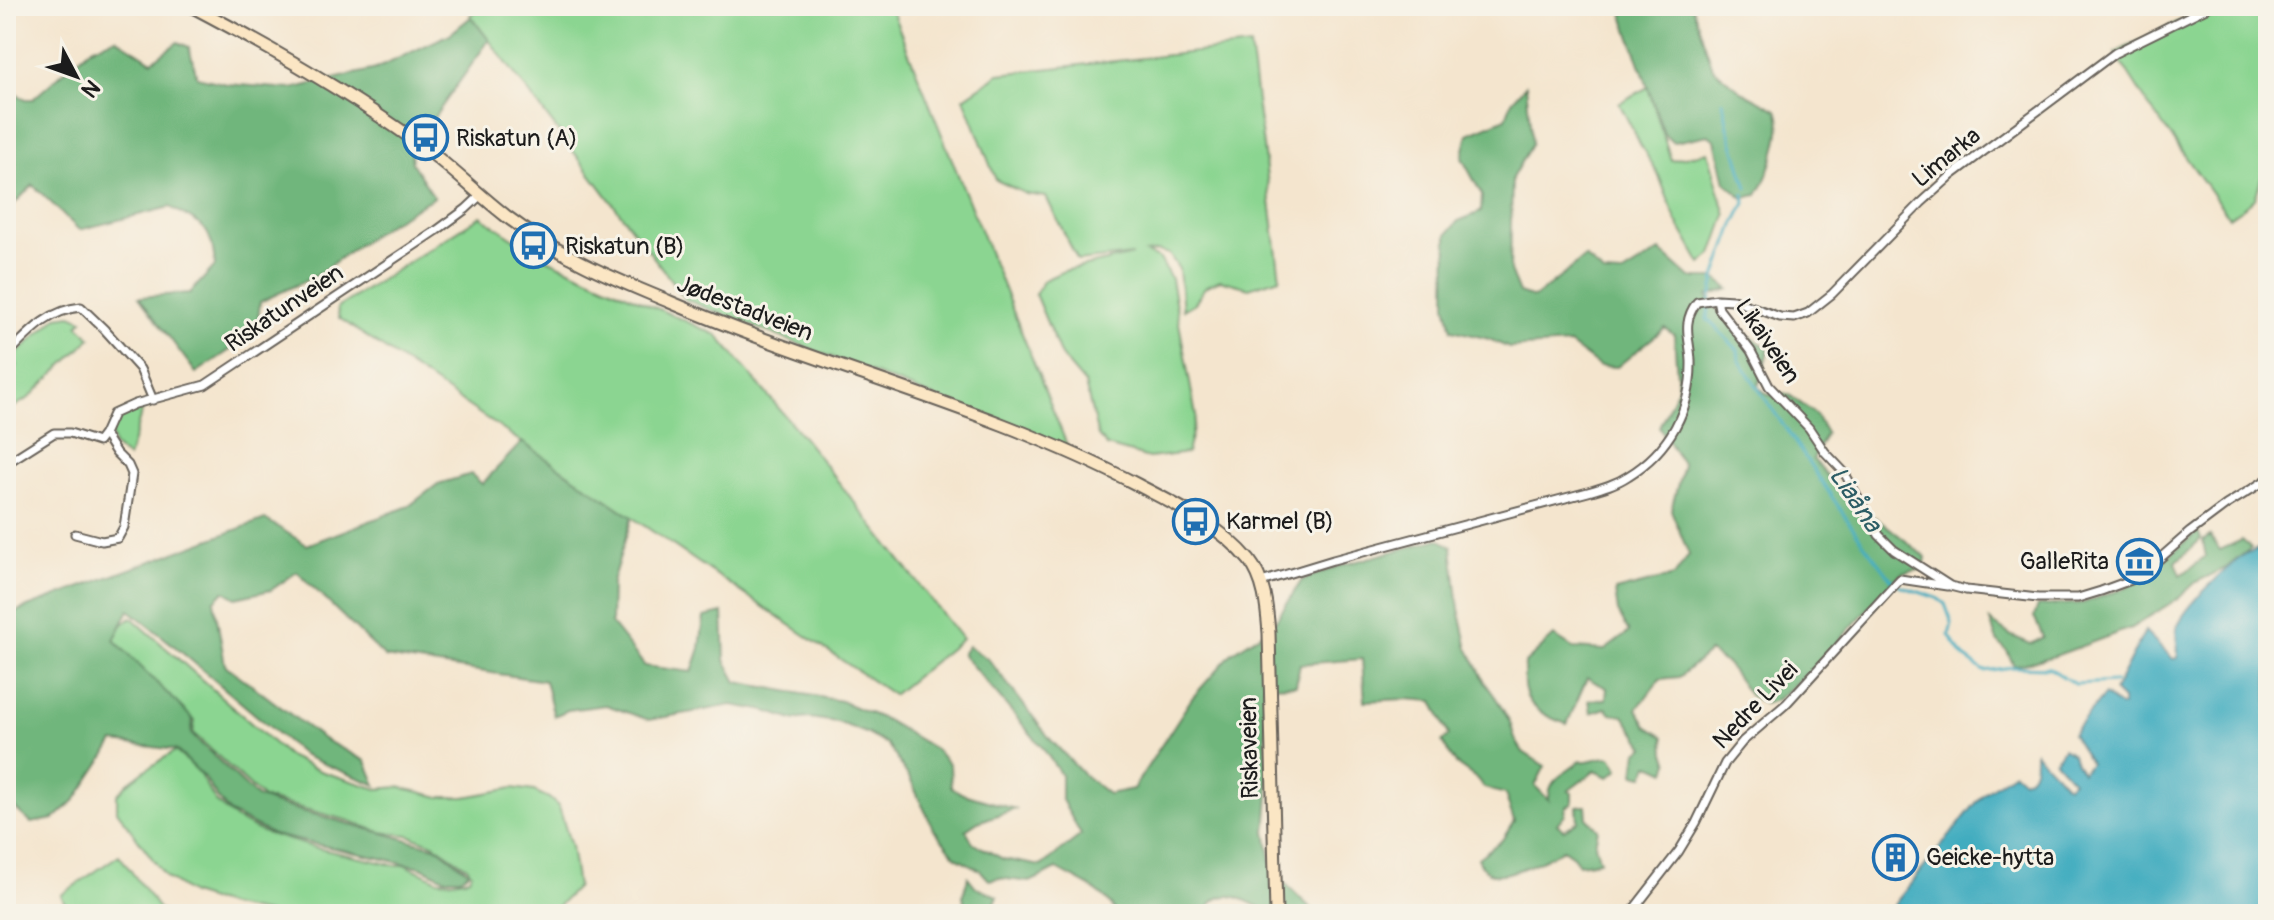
<svg xmlns="http://www.w3.org/2000/svg" width="2274" height="920" font-family="Pangolin,sans-serif">
<style>
.green{fill:#8bd591;stroke:#547856;stroke-width:2}
.forest{fill:#70b67b;stroke:#46694c;stroke-width:2}
.water{fill:#40acbf;stroke:#2e646e;stroke-width:2}
.lines{fill:none;stroke-linecap:round;stroke-linejoin:round}
.stream{stroke:#40acbf;stroke-width:3}
.street-casing{stroke:#68625a;stroke-width:11}
.secondary-casing{stroke:#68625a;stroke-width:15}
.street{stroke:#fff;stroke-width:7}
.secondary{stroke:#fbe6c4;stroke-width:11}
.labels{text-anchor:middle;stroke-width:6;stroke-linejoin:round;paint-order:stroke}
.poi-label{font-size:24px;fill:#1c1c1c;stroke:#f7f3e8;text-anchor:start}
.street-label{font-size:24px;fill:#1c1c1c;stroke:#f7f3e8}
.water-label{font-size:26px;font-style:italic;fill:#2c5d65;stroke:#f7f3e8}
</style>
<rect width="100%" height="100%" fill="#f7f3e8"/>
<filter id="ink" filterUnits="userSpaceOnUse"><feTurbulence type="fractalNoise" baseFrequency=".0125" numOctaves="2"/><feDisplacementMap in="SourceGraphic" scale="16" xChannelSelector="R" yChannelSelector="G"/><feConvolveMatrix kernelMatrix="1 2 1 2 8 2 1 2 1" color-interpolation-filters="sRGB"/></filter>
<filter id="wash" filterUnits="userSpaceOnUse"><feTurbulence type="fractalNoise" baseFrequency=".006" numOctaves="4" result="noise"/><feDisplacementMap in="SourceGraphic" scale="32" xChannelSelector="R" yChannelSelector="G"/><feGaussianBlur stdDeviation="1.8" result="paint"/><feColorMatrix in="noise" values="0 0 0 0 0 0 0 0 0 0 0 0 0 0 0 0 0 1.4 0 .05"/><feComposite in="paint" operator="in"/></filter>
<g filter="url(#wash)">
<rect width="100%" height="100%" fill="#f4e5ce"/>
<!-- green -->
<path class="green" d="M489 6H890L1069 450 686 300 470 15Z
M2210 6H2268V156L2255 199 2229 217 2149 106 2115 53Z
M1250 46 1280 278 1249 288 1220 280 1205 287 1195 303 1183 310 1179 269 1169 254 1158 251 1146 253 1160 259 1171 279 1196 416 1187 453 1149 458 1107 446 1098 436 1085 384 1061 356 1035 294 1044 280 1064 271 1132 255 1078 261 1046 197 1026 194 996 180 964 98 999 74Z
M1648 87 1671 160 1708 152 1726 215 1712 255 1701 264 1676 220 1659 176 1640 144 1619 103Z
M481 216 536 254 717 335 803 437 962 639 893 695 339 318 337 308Z
M71 315 83 320 78 325 91 338 29 398 12 408 6 401V376L17 365 12 358 57 317Z
M143 407 128 458 114 446 110 431 116 418 121 414Z
M131 617 288 756 320 771 377 789 399 787 440 797H465L513 788 534 791 549 798 559 807 571 846 577 887 550 914H271L226 905 191 894 166 877 117 811V795L128 783 144 771 175 751 197 770 216 802 226 811 236 819 262 832 320 849 393 865H406L438 880 453 881 469 878 471 873 467 867 433 844 408 835 380 832 350 821 263 798 193 733 195 721 169 698 114 640 121 626Z
M119 855 160 910 168 914H70L61 895Z"/>
<!-- forest -->
<path class="forest" d="M1620 6H1692L1713 68 1741 91 1777 110C1786 129 1768 178 1757 195L1743 198 1725 182 1715 140 1708 135 1675 142 1671 141 1664 134Z
M471 17 489 40 433 119 435 146 411 153 412 163 434 197 382 228 314 277 260 302 257 332 196 373 139 297 190 293 215 266C212 226 204 226 170 207L79 230 33 185 6 212V90L26 99H33L92 47 116 38 152 61 178 42 189 47 197 77 227 84 291 89 376 69 450 34Z
M1526 85 1532 143 1512 178 1510 271 1519 293 1534 298 1585 257 1604 274 1621 275 1660 251 1690 278H1715L1729 289 1707 296C1724 323 1742 332 1769 348L1758 387 1769 395 1788 394 1815 414 1826 433 1813 459 1860 514 1877 518 1926 557 1924 569 1903 573 1893 581 1815 667 1776 700 1764 704 1749 695 1727 664 1709 652 1679 677 1660 679 1637 709 1647 726 1664 737 1665 753 1669 762 1666 772 1649 764 1644 776 1634 774 1637 752 1645 747 1624 716 1611 714 1606 708 1591 713 1589 700 1606 699 1607 688 1587 678 1567 724C1551 719 1529 709 1525 691 1522 683 1525 671 1525 663L1554 636 1573 648 1605 650 1629 632 1618 612 1615 591 1674 576 1689 555 1671 510 1683 465 1659 427 1678 388 1674 335 1665 328 1617 367 1599 366 1569 344 1509 348 1489 339 1452 330 1446 305 1447 234 1458 221 1481 212 1482 195 1462 158 1468 134 1506 118 1512 101Z
M522 442 632 517 612 582 611 623 645 666 692 672 700 648 704 617 723 613 725 660 737 682 841 701 886 720 935 749 950 765 951 787 963 794 1015 809 978 822 966 830 973 843 1003 859 1041 866 1081 835 1061 798V775L1042 747 962 654 968 646 989 660 1051 740 1083 774 1108 794 1133 789 1192 698 1232 653 1272 626 1302 580 1339 566 1439 539 1452 547 1459 609 1468 648 1486 684 1496 698 1510 722 1515 739 1523 752 1545 766 1535 786 1549 800C1548 776 1566 775 1580 761 1591 763 1599 756 1611 757L1619 769 1609 777 1595 771 1568 791 1572 793V804L1566 807 1565 814 1557 824 1564 830 1578 821 1577 806H1586L1587 818 1598 829 1595 845 1600 861 1579 864 1573 856 1563 849C1549 858 1504 880 1490 873 1485 871 1480 864 1478 858L1502 840 1514 821 1505 794 1484 788 1477 779 1456 764 1442 742 1449 735 1433 701 1405 699 1365 701 1362 659 1300 664 1296 685 1264 686 1269 795 1266 832 1273 872 1317 914C1304 914 1283 918 1271 913 1248 903 1221 880 1205 914H1116C1108 892 1076 880 1057 869L1030 882 999 878 989 880 980 870 956 857 933 828 910 779 888 745 866 733 837 722 809 718 793 720 766 711 732 705 649 720 606 705 568 710 554 716 545 681 385 657 297 572 271 590 236 598 224 591 214 601 225 665 323 739 366 761 376 785 304 756 173 645 129 610 114 640 193 719 191 734 257 797 273 803 438 848 469 872 460 878H444L421 867 273 835 230 813 218 799 204 777 176 750 114 742 76 799 54 819 31 823 6 800V615L265 519 307 545 409 506 438 484 471 474 482 484Z
M2198 531 2201 539 2176 562 2181 575 2206 557 2203 541 2210 536 2220 550 2242 540 2251 548 2226 568 2196 582 2179 598 2131 628 2055 656 2014 666 2007 651 1997 641 1990 621 2012 636 2031 644 2043 637 2034 617 2038 606 2083 603 2123 589 2149 573Z
M968 877 976 887 997 896 994 907 995 914H963L966 910 963 896Z"/>
<!-- water -->
<path class="water" d="M2268 545V914H1889L1896 902 1984 793 2014 772 2023 780C2036 776 2035 763 2035 752L2067 786 2073 781 2055 761 2063 748 2073 754 2076 763 2082 772 2090 763 2072 734 2104 695 2121 707 2123 706V700L2114 691 2145 631 2173 659 2177 658C2180 648 2174 638 2177 627 2185 606 2226 568 2245 554 2252 550 2261 549 2268 545Z"/>
<g class="lines">
<!-- stream -->
<path class="stream" d="M1723 101 1728 127 1747 188
M1744 194 1745 203 1734 225 1715 278 1707 319 1738 350 1739 360 1864 544 1891 579 1901 586 1937 598 1945 604 1952 623 1949 635 1964 657 1984 671 2013 667 2049 668 2075 684 2115 682"/>
</g>
</g>
<g filter="url(#ink)">
<g class="lines">
<defs>
<path id="street" d="M1717 299 1733 300 1780 317 1794 318 1808 313 1832 294 1921 203 1952 175 2115 53 2210 6
M6 356C28 334 48 310 81 307L104 329 140 369 153 400
M10 461 54 433H70L98 442 104 434
M75 534 102 541 118 538 124 527 132 474 128 465 116 453 104 434 113 414 135 404 205 385 436 231 466 209 481 195
M1261 582 1333 560 1588 492C1602 488 1616 484 1628 476 1669 451 1692 409 1691 361 1690 338 1681 323 1697 302L1717 299 1719 309 1751 351 1769 386 1809 428 1825 452 1844 472 1879 535 1894 550 1950 586 1966 590 2038 598H2078L2101 591 2131 580 2158 560 2190 532 2226 505 2268 479
M1630 914 1679 851 1696 823 1725 763 1743 741 1786 704 1900 579 1947 586"/>
<path id="secondary" d="M191 6C269 47 345 90 417 142 448 164 475 192 506 216 526 231 548 245 571 257 603 275 637 288 670 302 824 368 991 408 1138 485 1176 505 1221 526 1249 560 1265 580 1267 608 1269 633L1276 914"/>
</defs>
<!-- street casing -->
<use href="#street" class="street-casing"/>
<!-- secondary casing -->
<use href="#secondary" class="secondary-casing"/>
<!-- street -->
<use href="#street" class="street"/>
<!-- secondary -->
<use href="#secondary" class="secondary"/>
</g>
</g>
<!-- icons -->
<defs>
<symbol id="bus-ring" viewBox="-11 -11 22 22"><circle r="9.5" fill="#f7f3e8" stroke="#1f6fb2" stroke-width="1.5"/><path d="M-5-6H5V4H4V6H2V4H-2V6H-4V4H-5ZM-3.5-4V0h7V-4ZM-3.5 1.2v1.5H-2V1.2ZM2 1.2v1.5H3.5V1.2Z" fill="#1f6fb2"/></symbol>
<symbol id="museum-ring" viewBox="-11 -11 22 22"><circle r="9.5" fill="#f7f3e8" stroke="#1f6fb2" stroke-width="1.5"/><path d="M0-6L6-3V-2H-6V-3ZM-5-1h2V3h-2ZM-1-1h2V3h-2ZM3-1h2V3H3ZM-6 4H6V6H-6Z" fill="#1f6fb2"/></symbol>
<symbol id="building-ring" viewBox="-11 -11 22 22"><circle r="9.5" fill="#f7f3e8" stroke="#1f6fb2" stroke-width="1.5"/><path d="M-4-6H4V6H1V3H-1V6H-4ZM-2.5-4.3h1.7v1.8h-1.7ZM.8-4.3h1.7v1.8H.8ZM-2.5-1h1.7V.8h-1.7ZM.8-1h1.7V.8H.8Z" fill="#1f6fb2"/></symbol>
</defs>
<g fill-rule="evenodd">
<use href="#bus-ring" x="400" y="112" width="51" height="51"/>
<use href="#bus-ring" x="508" y="220" width="51" height="51"/>
<use href="#bus-ring" x="1170" y="496" width="51" height="51"/>
<use href="#museum-ring" x="2114" y="536" width="51" height="51"/>
<use href="#building-ring" x="1870" y="832" width="51" height="51"/>
</g>
<g class="labels">
<!-- poi labels -->
<g class="poi-label">
<text x="456" y="146">Riskatun (A)</text>
<text x="565" y="254">Riskatun (B)</text>
<text x="1226" y="529">Karmel (B)</text>
<text x="2109" y="569" text-anchor="end">GalleRita</text>
<text x="1926" y="865">Geicke-hytta</text>
</g>
<!-- street labels -->
<g class="street-label">
<text transform="translate(1946 157) rotate(-39)" y="8">Limarka</text>
<text transform="translate(284 308) rotate(-34)" y="8">Riskatunveien</text>
<text transform="translate(745 308) rotate(21)" y="8">Jødestadveien</text>
<text transform="translate(1768 341) rotate(56)" y="8">Likaiveien</text>
<text transform="translate(1755 705) rotate(-46)" y="8">Nedre Livei</text>
<text transform="translate(1249 748) rotate(-91)" y="8">Riskaveien</text>
</g>
<!-- water labels -->
<g class="water-label">
<text transform="translate(1856 499) rotate(56)" y="9">Liaåna</text>
</g>
</g>
<!-- margin -->
<rect width="2274" height="920" fill="none" stroke="#f7f3e8" stroke-width="32"/>
<!-- north arrow -->
<g transform="translate(76 76) rotate(131)" stroke="#f7f3e8" stroke-width="6" paint-order="stroke">
<path d="M0-6L14 30L0 20L-14 30Z" fill="#1c1c1c"/>
<text y="-12" font-size="22" font-weight="bold" text-anchor="middle" fill="#1c1c1c">N</text>
</g>
</svg>
